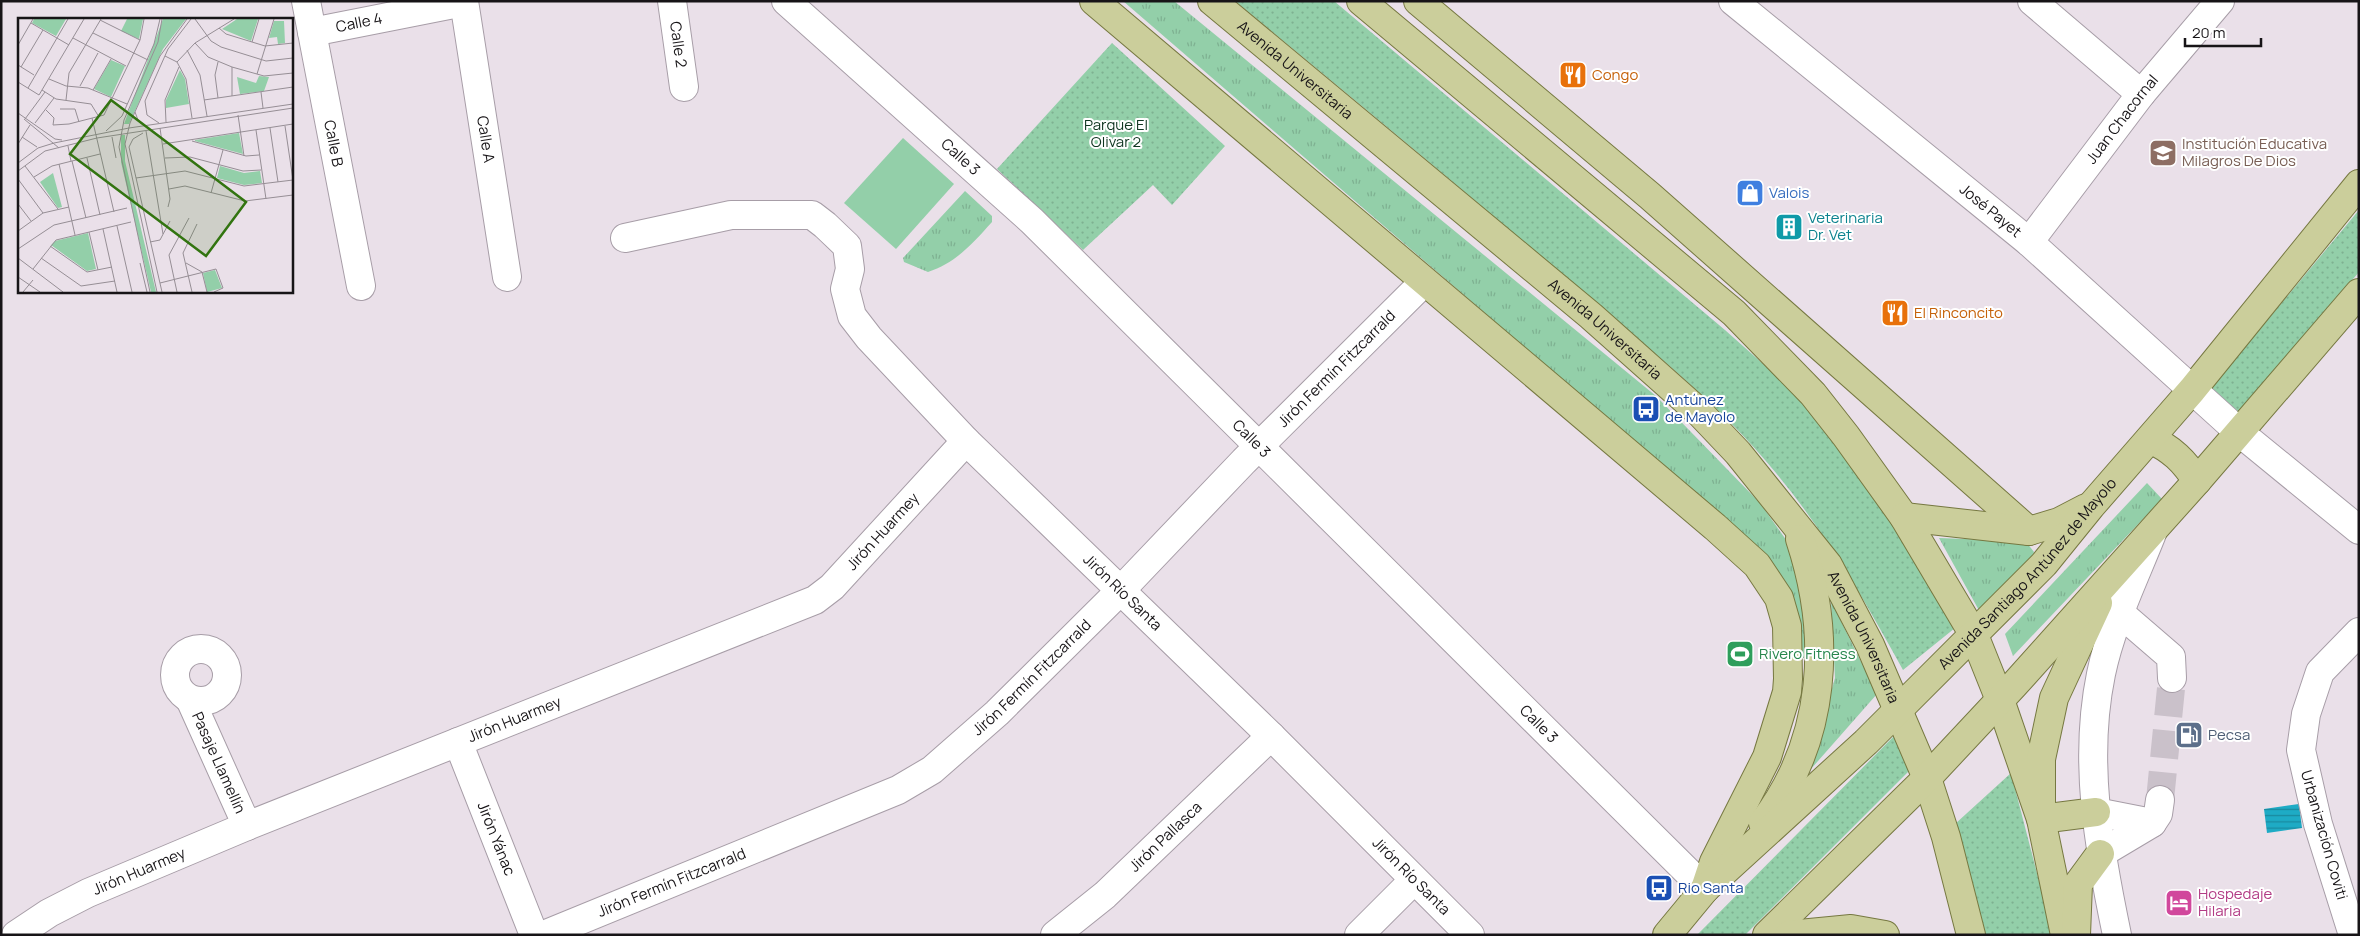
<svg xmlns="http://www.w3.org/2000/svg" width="2360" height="936" font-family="Manrope,sans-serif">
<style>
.grass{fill:url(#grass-tufts)}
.park{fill:url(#park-dots)}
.pitch{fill:#93cfa9}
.water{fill:url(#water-rules)}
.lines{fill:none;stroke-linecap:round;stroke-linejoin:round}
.minor-tunnel{stroke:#cac1ca;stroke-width:28;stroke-dasharray:28 14;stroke-linecap:butt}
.minor-casing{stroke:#a79da7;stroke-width:30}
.major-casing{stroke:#767841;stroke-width:30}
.minor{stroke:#fff;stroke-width:28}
.major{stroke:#cbce9b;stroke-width:28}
.labels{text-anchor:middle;stroke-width:4;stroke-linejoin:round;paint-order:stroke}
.street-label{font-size:15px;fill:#171417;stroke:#fff}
.food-label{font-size:15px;fill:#c56008;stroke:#fff;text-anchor:start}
.park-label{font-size:15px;fill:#0f3520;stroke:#fff}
.education-label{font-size:15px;fill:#785e54;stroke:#fff;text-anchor:start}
.shop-label{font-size:15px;fill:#366cbe;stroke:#fff;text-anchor:start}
.culture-label{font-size:15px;fill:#0d838f;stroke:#fff;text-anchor:start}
.transit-label{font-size:15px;fill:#164399;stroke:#fff;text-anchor:start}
.leisure-label{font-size:15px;fill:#27864d;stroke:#fff;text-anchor:start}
.service-label{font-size:15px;fill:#4e5e75;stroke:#fff;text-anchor:start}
.hotel-label{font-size:15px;fill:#b23c85;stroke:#fff;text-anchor:start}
.inset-road{fill:none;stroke:#968e95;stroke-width:1}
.view{fill:#327410;fill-opacity:0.15;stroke:#327410;stroke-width:2.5}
.inset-edge{fill:none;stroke:#171417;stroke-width:2.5}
</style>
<defs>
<pattern id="grass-tufts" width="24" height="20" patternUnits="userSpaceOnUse" patternTransform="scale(1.25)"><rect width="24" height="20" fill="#93cfa9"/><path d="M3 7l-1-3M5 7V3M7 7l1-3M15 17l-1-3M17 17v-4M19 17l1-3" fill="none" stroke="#7eb191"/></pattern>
<pattern id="park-dots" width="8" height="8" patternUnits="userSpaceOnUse" patternTransform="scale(1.25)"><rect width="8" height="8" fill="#93cfa9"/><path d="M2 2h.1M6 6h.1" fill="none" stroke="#7eb191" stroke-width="1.8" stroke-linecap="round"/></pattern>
<pattern id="water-rules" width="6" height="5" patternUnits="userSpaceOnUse" patternTransform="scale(1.25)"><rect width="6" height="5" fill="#1eabc5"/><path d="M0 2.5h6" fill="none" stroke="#198a9f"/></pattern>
</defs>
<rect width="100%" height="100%" fill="#eae0e9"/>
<!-- grass -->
<path class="grass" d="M1123 1H1174L1656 396 1760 503 1789 544 1806 613V657L1798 660 1733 527Z
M965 191 992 216V222C973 243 956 263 928 272L904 262 903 258Z
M2147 483 2162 499 2013 656 2005 634Z
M1939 538 2019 541 2027 543 2034 552 2029 565 1981 614Z
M1831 601 1877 694 1796 786 1815 748 1835 678Z"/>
<!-- park -->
<path class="park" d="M1235 1H1334L1725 330 1799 396 1870 489 1955 628 1903 670C1865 601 1826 533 1776 473 1720 404 1648 348 1580 290 1466 192 1351 97 1235 1Z
M1112 43 1225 146 1172 205 1153 185 1083 250 997 169Z
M2359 210V272L2238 415 2210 389Z
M1896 734 1911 769 1745 935H1697Z
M2011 773 2053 935H1984L1955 824Z"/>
<!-- pitch -->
<path class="pitch" d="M903 138 954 184 896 249 844 203Z"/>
<!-- water -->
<path class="water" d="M2299 804 2302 828 2267 833 2264 809Z"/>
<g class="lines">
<!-- minor-tunnel -->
<path class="minor-tunnel" d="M2160 800 2172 678"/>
<defs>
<g id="minor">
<path id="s1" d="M306 1 361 286"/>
<path id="s2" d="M464 1 507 277"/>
<path id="s3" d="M672 1 684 87"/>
<path id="s4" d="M786 1 1032 221 1705 889"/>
<path id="s5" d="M1733 1 2029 242 2239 432 2359 530"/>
<path d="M2032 1 2141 94"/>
<path id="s6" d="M312 32 464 2"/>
<path id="s7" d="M625 238 731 215H812L825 225 847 246 850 269 845 289 852 316 869 338 966 441 1271 736 1470 935"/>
<path id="s8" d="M2029 242 2141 94 2220 1"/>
<path d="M2120 613 2171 657 2172 678"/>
<circle cx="201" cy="675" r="26"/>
<path id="s9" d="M190 699 247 826"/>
<path id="s10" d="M458 742 534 935"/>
<path d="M2096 812 2152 823"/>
<path d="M2100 854 2152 823 2158 814 2160 800"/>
<path id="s11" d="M16 935 49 913 88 893 247 826 815 600 832 587 966 441"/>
<path id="s12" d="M544 935 898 790 932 770 997 713 1120 591 1244 461 1424 282"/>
<path id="s13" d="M1055 935 1105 895 1271 736"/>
<path d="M1359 935 1414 880"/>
<path d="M2117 935C2099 849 2083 761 2101 674 2111 625 2135 577 2153 531"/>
<path d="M2353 935 2318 824 2301 750 2306 714 2320 672 2359 632"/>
</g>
<g id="major">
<path d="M1094 1 1715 527 1757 565 1779 598 1787 626 1788 679 1787 692 1767 757 1714 862 1705 889"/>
<path id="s14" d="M1212 1 1591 316 1700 413 1738 453 1828 565 1870 645 1927 778 1946 837 1971 935"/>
<path d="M1361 1 1734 313 1813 394 1846 436 1904 517 1974 635 2000 700 2041 819 2065 935"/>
<path d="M1418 1 1650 196 2029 531"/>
<path d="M2150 439C2172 449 2184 461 2197 481"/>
<path d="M1904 517 2029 531 2059 522 2086 508"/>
<path d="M2096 812 2041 819V759L2054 698 2098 603"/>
<path d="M1763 823C1827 739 1832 636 1800 539"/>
<path id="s15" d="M1667 935 1705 889 1866 742 2044 564 2091 506 2192 390 2359 184"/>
<path d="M1767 935 1927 778 2014 685 2197 481 2359 293"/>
<path d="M1789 935 1851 929 1885 935"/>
<path d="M2076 935 2078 884 2100 854"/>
</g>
</defs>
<!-- minor casing -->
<use href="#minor" class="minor-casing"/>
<!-- major casing -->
<use href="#major" class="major-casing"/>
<!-- minor -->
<use href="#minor" class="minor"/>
<!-- major -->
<use href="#major" class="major"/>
</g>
<!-- icons -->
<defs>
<symbol id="restaurant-square" viewBox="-11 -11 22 22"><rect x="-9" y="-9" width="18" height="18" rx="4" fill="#e8710a" stroke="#fff"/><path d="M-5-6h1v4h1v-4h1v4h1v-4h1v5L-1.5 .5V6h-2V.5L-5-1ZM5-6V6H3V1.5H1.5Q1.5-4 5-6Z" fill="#fff"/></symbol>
<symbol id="school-square" viewBox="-11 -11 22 22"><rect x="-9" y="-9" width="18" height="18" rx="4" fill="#8d6e63" stroke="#fff"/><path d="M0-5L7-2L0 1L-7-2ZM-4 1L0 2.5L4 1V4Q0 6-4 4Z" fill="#fff"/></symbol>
<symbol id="shop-square" viewBox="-11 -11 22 22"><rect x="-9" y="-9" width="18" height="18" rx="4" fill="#3f7fe0" stroke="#fff"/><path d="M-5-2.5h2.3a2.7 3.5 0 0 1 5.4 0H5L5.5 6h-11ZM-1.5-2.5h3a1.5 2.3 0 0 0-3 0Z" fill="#fff"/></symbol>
<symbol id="building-square" viewBox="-11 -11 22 22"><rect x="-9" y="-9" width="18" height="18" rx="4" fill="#0f9aa8" stroke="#fff"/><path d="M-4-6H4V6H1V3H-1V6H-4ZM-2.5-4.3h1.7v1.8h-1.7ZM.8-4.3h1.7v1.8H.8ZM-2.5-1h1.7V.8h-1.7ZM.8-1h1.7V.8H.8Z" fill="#fff"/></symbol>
<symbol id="bus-square" viewBox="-11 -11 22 22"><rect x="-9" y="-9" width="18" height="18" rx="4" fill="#1a4fb4" stroke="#fff"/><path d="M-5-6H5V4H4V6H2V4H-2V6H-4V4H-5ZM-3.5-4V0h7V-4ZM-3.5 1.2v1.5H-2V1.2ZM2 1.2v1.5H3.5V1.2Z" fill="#fff"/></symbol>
<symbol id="stadium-square" viewBox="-11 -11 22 22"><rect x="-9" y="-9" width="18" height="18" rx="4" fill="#2e9e5b" stroke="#fff"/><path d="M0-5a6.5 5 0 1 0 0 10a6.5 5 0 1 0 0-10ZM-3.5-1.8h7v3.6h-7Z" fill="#fff"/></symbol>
<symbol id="fuel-square" viewBox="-11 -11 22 22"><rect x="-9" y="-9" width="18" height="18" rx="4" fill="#5c6f8a" stroke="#fff"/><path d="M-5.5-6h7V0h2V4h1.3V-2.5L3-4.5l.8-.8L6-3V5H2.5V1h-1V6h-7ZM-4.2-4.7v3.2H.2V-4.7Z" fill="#fff"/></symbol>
<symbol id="hotel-square" viewBox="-11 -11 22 22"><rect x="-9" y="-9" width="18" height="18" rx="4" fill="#d1479c" stroke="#fff"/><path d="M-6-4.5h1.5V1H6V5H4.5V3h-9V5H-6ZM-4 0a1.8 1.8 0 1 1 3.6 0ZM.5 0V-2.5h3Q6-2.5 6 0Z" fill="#fff"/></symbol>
</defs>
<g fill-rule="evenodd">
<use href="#restaurant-square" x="1557" y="59" width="32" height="32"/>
<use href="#school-square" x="2147" y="137" width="32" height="32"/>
<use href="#shop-square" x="1734" y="177" width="32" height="32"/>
<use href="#building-square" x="1773" y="211" width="32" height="32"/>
<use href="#restaurant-square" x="1879" y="297" width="32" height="32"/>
<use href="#bus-square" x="1630" y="393" width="32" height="32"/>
<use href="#stadium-square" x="1724" y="638" width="32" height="32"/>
<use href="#fuel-square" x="2173" y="719" width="32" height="32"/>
<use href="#bus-square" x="1643" y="872" width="32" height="32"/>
<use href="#hotel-square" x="2163" y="887" width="32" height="32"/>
</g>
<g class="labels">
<!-- street labels -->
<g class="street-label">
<text dy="5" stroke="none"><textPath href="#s6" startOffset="48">Calle 4</textPath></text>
<text dy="5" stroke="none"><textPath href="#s3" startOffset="44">Calle 2</textPath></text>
<text dy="5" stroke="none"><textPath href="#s14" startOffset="108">Avenida Universitaria</textPath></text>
<text dy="5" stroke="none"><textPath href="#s8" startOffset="154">Juan Chacornal</textPath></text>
<text dy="5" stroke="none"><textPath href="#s2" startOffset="140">Calle A</textPath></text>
<text dy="5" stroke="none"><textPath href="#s1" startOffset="145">Calle B</textPath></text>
<text dy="5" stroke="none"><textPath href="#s4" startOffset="234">Calle 3</textPath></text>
<text dy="5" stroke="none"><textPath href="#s5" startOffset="332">José Payet</textPath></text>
<text dy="5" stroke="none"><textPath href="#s14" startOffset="512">Avenida Universitaria</textPath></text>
<text dy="5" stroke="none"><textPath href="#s12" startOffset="992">Jirón Fermín Fitzcarrald</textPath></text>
<text dy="5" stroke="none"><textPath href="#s4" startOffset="639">Calle 3</textPath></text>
<text dy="5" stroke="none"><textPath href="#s11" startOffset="964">Jirón Huarmey</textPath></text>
<text dy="5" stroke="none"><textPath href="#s15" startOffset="511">Avenida Santiago Antúnez de Mayolo</textPath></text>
<text dy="5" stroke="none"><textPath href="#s7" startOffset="695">Jirón Río Santa</textPath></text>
<text dy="5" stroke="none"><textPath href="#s14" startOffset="918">Avenida Universitaria</textPath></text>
<text dy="5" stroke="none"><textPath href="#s12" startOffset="558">Jirón Fermín Fitzcarrald</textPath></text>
<text dy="5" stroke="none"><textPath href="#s11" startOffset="544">Jirón Huarmey</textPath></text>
<text dy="5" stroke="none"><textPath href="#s4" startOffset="1044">Calle 3</textPath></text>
<text dy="5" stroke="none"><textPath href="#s9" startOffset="70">Pasaje Llamellín</textPath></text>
<text transform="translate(2324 835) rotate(74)" y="5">Urbanización Coviti</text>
<text dy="5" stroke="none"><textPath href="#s13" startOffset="148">Jirón Pallasca</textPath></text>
<text dy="5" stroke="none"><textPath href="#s10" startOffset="104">Jirón Yánac</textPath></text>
<text dy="5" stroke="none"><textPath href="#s11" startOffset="139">Jirón Huarmey</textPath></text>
<text dy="5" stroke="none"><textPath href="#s7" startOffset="1100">Jirón Río Santa</textPath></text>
<text dy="5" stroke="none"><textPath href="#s12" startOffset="138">Jirón Fermín Fitzcarrald</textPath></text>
</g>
<!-- food labels -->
<g class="food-label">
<text x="1592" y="80">Congo</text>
<text x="1914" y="318">El Rinconcito</text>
</g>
<!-- park labels -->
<g class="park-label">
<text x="1116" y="130">Parque El<tspan x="1116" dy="17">Olivar 2</tspan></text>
</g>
<!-- education labels -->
<g class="education-label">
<text x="2182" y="149">Institución Educativa<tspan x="2182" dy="17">Milagros De Dios</tspan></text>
</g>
<!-- shop labels -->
<g class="shop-label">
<text x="1769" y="198">Valois</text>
</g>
<!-- culture labels -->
<g class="culture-label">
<text x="1808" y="223">Veterinaria<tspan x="1808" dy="17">Dr. Vet</tspan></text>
</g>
<!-- transit labels -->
<g class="transit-label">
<text x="1665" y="405">Antúnez<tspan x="1665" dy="17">de Mayolo</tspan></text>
<text x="1678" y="893">Rio Santa</text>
</g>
<!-- leisure labels -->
<g class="leisure-label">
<text x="1759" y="659">Rivero Fitness</text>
</g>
<!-- service labels -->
<g class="service-label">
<text x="2208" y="740">Pecsa</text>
</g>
<!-- hotel labels -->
<g class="hotel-label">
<text x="2198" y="899">Hospedaje<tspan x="2198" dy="17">Hilaria</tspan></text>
</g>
</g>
<!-- overview -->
<g transform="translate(18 18)">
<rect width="275" height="275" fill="#eae0e9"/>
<path d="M16 1H48L38 18 14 5ZM109 1H125L121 21 103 13ZM145 1H168L145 31 111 106H106ZM219 1H240L233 23 204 11ZM256 3H266L267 25 260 26 259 19 251 20ZM93 42 107 48 93 79 76 71ZM162 52 167 61 171 86 148 90V82ZM241 58 251 59 246 73 222 76 219 59 238 65ZM221 115 225 136 177 123V122ZM103 117H107V143L138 274H133L103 144ZM202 148 226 155 242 153 244 165 226 167 199 160ZM35 155 44 189 40 190 22 164ZM70 215 78 251 69 253 33 227 37 223ZM197 252 204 270 189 274 185 255Z" fill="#93cfa9"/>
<path class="inset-road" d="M177 1 193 23 203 29 248 43 275 40M82 2 122 22M13 5 51 27M201 10 208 16 247 28 275 25M75 15 130 42M55 20 108 48M234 24 241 1M177 25 190 39 214 49 246 58 275 55M0 27 15 1M169 32 182 57 189 98M147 38 159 44 168 61 174 100M159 44 177 25 216 1M200 44 197 57 200 80M0 47 16 57M3 49 25 12M214 49V78M239 56 256 1M31 61 48 68 70 70 109 86M0 64 21 77 66 1M62 68 80 35M10 70 50 1M24 72 38 81 73 86 81 99M75 72 93 41M243 74 245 90M48 82 51 55 83 1M186 82 275 69M42 91H57L61 104M28 92 36 100 35 107 51 106 86 97 122 22 126 1M117 94 120 102 126 107M0 95 37 121 44 122M220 97 226 138M74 100 96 194M6 101 41 130M7 101 27 74M148 104 147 82 161 49M17 105 36 80M141 105 129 97 127 83 150 31 173 1M267 108 275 162M142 110 152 181 150 189M252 110 260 164M238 112 248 181M88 113 104 98 136 26 142 1M128 113 145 216M125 115 115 121 111 129 144 274M4 119 19 129M94 119 98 140M174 123 228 138 241 137M0 126 12 107M145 126 275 106M50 128 53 143M69 140 82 197M147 140 172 139 225 153 243 152M54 143 68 200M0 145 20 130 36 125 111 110 275 86M41 146 57 217M7 148 40 191M0 153 27 133 79 120 275 90M16 159 34 148 82 136M118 160 167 153 226 168 275 162M0 161 25 195M151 171 167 168 227 183 275 177M193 175 205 132M0 186 13 203M99 208 114 274M85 211 99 274M0 213 25 195 51 189M71 214 80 252M132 224 142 222 152 203M32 228 69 254 94 249M0 231 36 207 109 190M0 240 45 274M23 240 63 268 97 263M122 245 129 274M168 245 184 254 189 274M15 251 38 222 113 204M0 259 22 274M142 265 198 251 205 270 196 274M5 274 15 262M132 274 101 129 106 102 140 24 144 1M139 274 107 126 112 105 142 38 169 1M159 274 151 237 171 200M174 274 165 235 179 206"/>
<path class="view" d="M93 82 228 184 188 238 52 136Z"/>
<rect width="275" height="275" class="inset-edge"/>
</g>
<!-- border -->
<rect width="2360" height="936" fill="none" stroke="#171417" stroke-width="5"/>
<!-- scale -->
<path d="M2185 38v8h76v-8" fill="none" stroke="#171417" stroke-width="2.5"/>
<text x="2192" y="38" font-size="15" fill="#171417" stroke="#ffffff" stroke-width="4" paint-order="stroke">20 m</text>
</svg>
